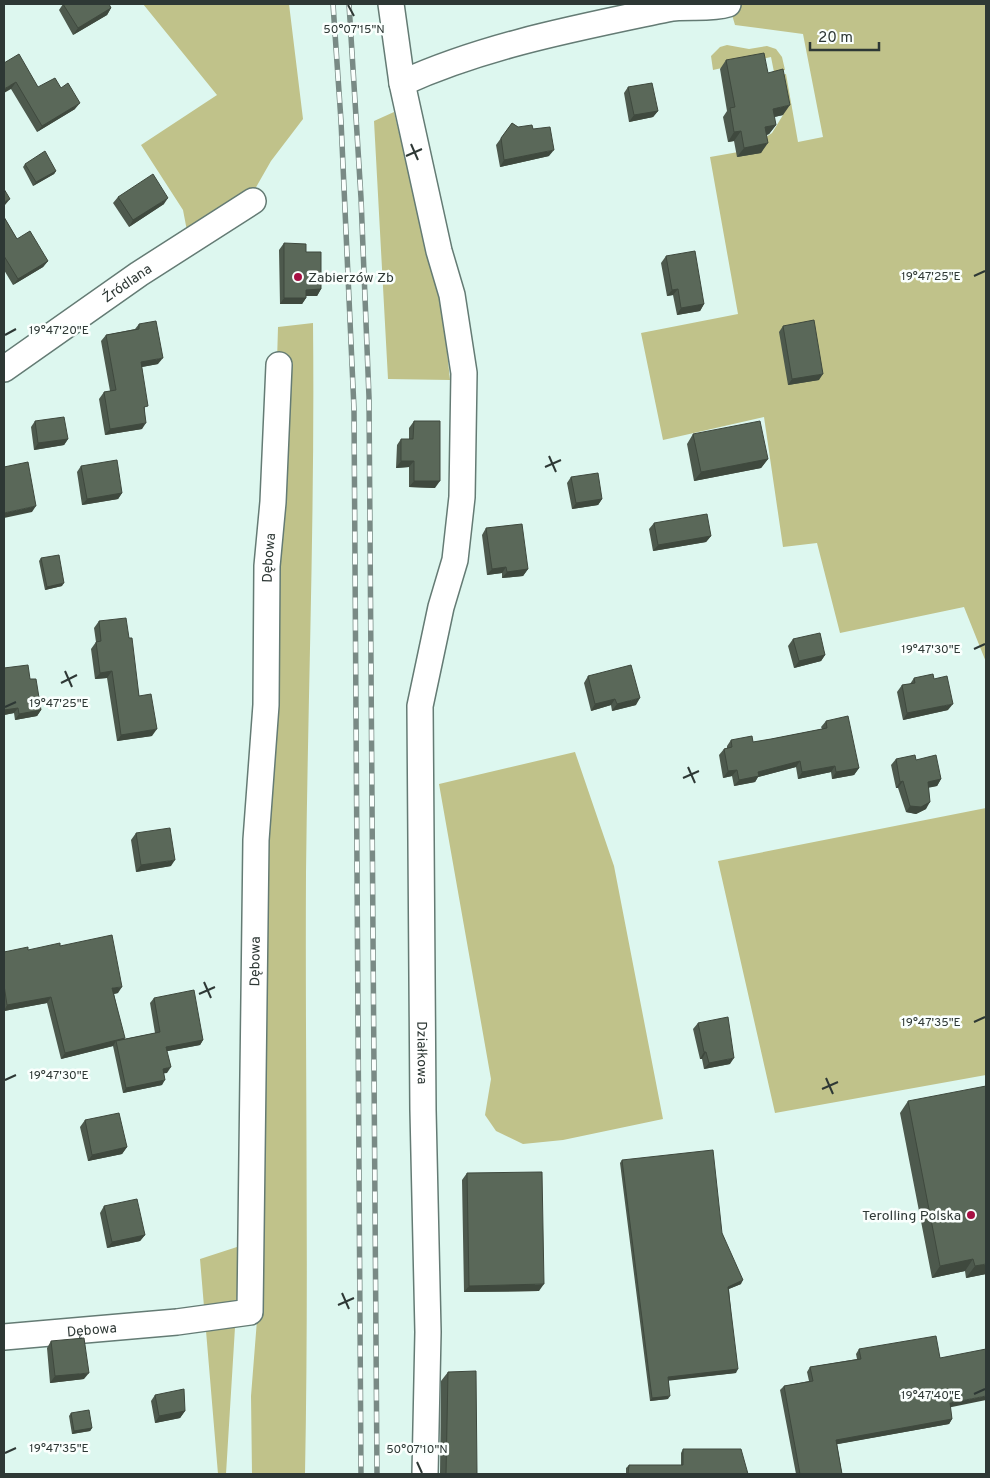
<svg xmlns="http://www.w3.org/2000/svg" width="990" height="1478" font-family="Overpass,sans-serif">
<style>
.green{fill:#c0c28a}
.lines{fill:none;stroke-linecap:round;stroke-linejoin:round}
.minor-casing{stroke:#647b74;stroke-width:28}
.minor{stroke:#fff;stroke-width:25}
.rail-casing{stroke:#798a85;stroke-width:5.5}
.rail{stroke:#fafffd;stroke-width:4;stroke-dasharray:11;stroke-linecap:butt}
.wall{fill:#4d594d}
.shaded-wall{fill:#3f493e}
.building{fill:#5a6859;stroke:#3f493e}
.ticks{fill:none;stroke:#2e3835;stroke-width:2}
.poi-dot{fill:#a71144;stroke:#fafffd;stroke-width:2}
.labels{text-anchor:middle;stroke-width:5;stroke-linejoin:round;paint-order:stroke}
.poi-label{font-size:14px;fill:#2e3835;stroke:#fafffd;text-anchor:start}
.street-label{font-size:14px;fill:#2e3835;stroke:#fafffd}
.ticks-label{font-size:12px;text-anchor:middle;fill:#2e3835;stroke:#fafffd;stroke-width:5;stroke-linejoin:round;paint-order:stroke}
</style>
<rect width="100%" height="100%" fill="#ddf7ef"/>
<!-- green -->
<path class="green" d="M143 4H289L303 119 271 161 251 196 188 236 183 210 141 145 217 95Z
M737 4H986V662L964 607 840 633 817 543 783 547 764 417 663 440 641 333 738 314 710 157 761 148 766 137 772 133 783 115 775 76 786 74 798 142 823 137 803 34 735 25 730 8Z
M727 45 749 49 767 46 776 49 782 57 785 70 774 72 771 57 713 70 711 56 720 47Z
M394 112 443 314 450 380 388 379 374 121Z
M313 323C315 507 308 690 306 873 305 1073 309 1274 305 1474H252L251 1396 263 1244 261 924 278 327Z
M575 752 614 866 663 1119 563 1140 523 1144 496 1131 485 1115 491 1079 439 784Z
M986 808V1075L775 1113 718 861Z
M240 1246 226 1474H218L200 1259Z"/>
<g class="lines">
<defs>
<g id="minor">
<path id="s1" d="M391 4 402 83 439 251 452 295 464 373 462 497 455 560 441 607 420 706 423 1110 428 1332 425 1474"/>
<path d="M402 83C486 45 577 28 667 9 686 5 709 10 728 4"/>
<path id="s2" d="M4 369 139 274 253 201"/>
<path id="s3" d="M4 1337 177 1322 250 1312 256 840 266 705 267 566 273 502 279 365"/>
</g>
</defs>
<!-- minor casing -->
<use href="#minor" class="minor-casing"/>
<!-- minor -->
<use href="#minor" class="minor"/>
<defs>
<path id="rail" d="M333 4 341 121 354 409 361 1474
M349 4 361 198 369 397 377 1474"/>
</defs>
<!-- rail casing -->
<use href="#rail" class="rail-casing"/>
<!-- rail -->
<use href="#rail" class="rail"/>
</g>
<!-- wall -->
<path class="wall" d="M63 4 111 8 107 15 73 35 59 10Z
M726 60 768 73 783 115 774 117 776 125 769 134 767 135 761 153 737 157 734 141 728 142 723 117 727 111 720 69Z
M4 63 38 87 61 88 75 109 37 132 11 89Z
M628 87 658 111 653 117 629 122 624 93Z
M512 123 518 127 533 129 549 156 500 167 496 145Z
M25 164 56 171 54 174 33 186 23 167Z
M118 197 164 204 129 227 113 203Z
M4 217 17 239 48 261 43 267 13 285 4 270Z
M284 243 306 252 321 289 317 296H306V298L302 304H280L279 250Z
M666 256 704 304 700 311 677 315 673 295 667 296 661 263Z
M139 324 158 364 142 367 145 412 142 429 105 435 99 399 104 392 110 391 101 341 106 335 135 329Z
M783 326 819 380 788 385 779 332Z
M35 421 68 439 64 445 34 450 31 427Z
M414 421 435 488 409 487V467L396 468 397 445 401 439H409V428Z
M693 434 768 459 761 468 694 481 687 444Z
M81 466 122 493 118 499 82 505 77 472Z
M571 477 602 499 598 505 572 509 567 483Z
M654 523 711 536 706 542 653 551 649 529Z
M486 528 528 569 523 576 502 578V573L487 575 482 535Z
M41 558 62 586 45 590 39 561Z
M99 621 129 638 139 696 152 736 117 741 107 678 95 679 91 649 96 642 94 628Z
M793 639 825 655 821 661 794 668 788 646Z
M4 668 30 679 41 710 37 716 15 720 14 713 4 715Z
M588 676 636 705 612 711 611 705 591 711 584 683Z
M914 678 948 710 903 720 897 692 902 685 910 684Z
M826 721 859 768 854 775 832 779 831 772 798 779 796 767 758 777 755 782 734 786 732 776 723 778 719 755 724 749 727 748V746L731 740 753 742 771 739 822 729 821 727Z
M896 759 916 760 941 779 937 786 929 787 926 809 916 814 906 812 898 788H896L891 765Z
M136 833 171 866 136 872 131 840Z
M60 946 118 993 114 994 124 1039 155 1033 150 1003 154 998 203 1040 200 1045 167 1051V1073H164L162 1085 123 1093 113 1046 61 1059 47 1003 4 1011V952L28 950Z
M698 1023 730 1064 704 1069 702 1059H700L693 1029Z
M908 1101 986 1274 966 1278 965 1271 932 1278 900 1113Z
M85 1120 127 1147 122 1154 88 1161 80 1127Z
M622 1160 722 1233 741 1284 729 1289 736 1373 669 1380 668 1399 650 1401 620 1163Z
M467 1173 539 1291 464 1292 462 1180Z
M104 1206 145 1235 140 1241 107 1248 100 1213Z
M51 1341 84 1379 50 1383 47 1348Z
M859 1349 940 1358 952 1419 949 1424 837 1444 842 1474H796L780 1390 784 1386 809 1381 807 1372 810 1367 857 1359 856 1354Z
M448 1372 477 1474H440L441 1381Z
M155 1395 185 1411 180 1418 155 1423 151 1401Z
M71 1413 92 1428 90 1431 72 1434 69 1416Z
M683 1449 748 1474H626V1468L629 1465H681V1453Z"/>
<!-- shaded-wall -->
<path class="shaded-wall" d="M111 8 107 15 73 35 78 28Z
M16 82 11 89 4 93V89Z
M80 103 75 109 37 132 42 126Z
M790 105 783 115 766 119 773 109Z
M658 111 653 117 629 122 634 115Z
M776 125 769 134 759 137 765 127Z
M741 131 734 141 728 142 734 132Z
M768 143 761 153 737 157 744 148Z
M554 150 549 156 500 167 504 160Z
M56 171 54 174 33 186 36 182Z
M168 198 164 204 129 227 133 220Z
M10 199 5 205 4 206V202Z
M48 261 43 267 13 285 18 279Z
M321 289 317 296H301L306 290Z
M678 289 673 295 667 296 672 290Z
M284 298H306L302 304H280Z
M704 304 700 311 677 315 681 308Z
M163 358 158 364 136 368 141 362Z
M823 374 819 380 788 385 792 379Z
M146 423 142 429 105 435 110 429Z
M68 439 64 445 34 450 38 443Z
M768 459 761 468 694 481 701 472Z
M401 461H414L409 467 396 468Z
M414 481H440L435 488 409 487Z
M122 493 118 499 82 505 87 499Z
M602 499 598 505 572 509 576 503Z
M36 506 32 512 4 518V513Z
M711 536 706 542 653 551 658 545Z
M506 567 502 573 487 575 492 569Z
M528 569 523 576 502 578 507 572Z
M64 583 62 586 45 590 47 587Z
M825 655 821 661 794 668 799 661Z
M112 671 107 678 95 679 100 673Z
M640 698 636 705 612 711 617 704Z
M615 699 611 705 591 711 595 704Z
M953 704 948 710 903 720 907 713Z
M18 708 14 713 4 715V710Z
M41 710 37 716 15 720 19 714Z
M157 729 152 736 117 741 121 735Z
M800 761 796 767 758 777 755 782 734 786 739 780 758 772Z
M835 766 831 772 798 779 802 772Z
M859 768 854 775 832 779 836 772Z
M737 770 732 776 723 778 728 771Z
M941 779 937 786 923 789 928 782Z
M903 781 898 788H896L900 782Z
M930 802 926 809 916 814 906 812 910 806Z
M175 860 171 866 136 872 141 865Z
M122 987 118 993 108 995 112 988Z
M51 997 47 1003 4 1011 7 1005Z
M125 1038 121 1044 116 1041 113 1046 61 1059 65 1053Z
M203 1040 200 1045 163 1052 166 1047Z
M704 1052H706L702 1059H700Z
M734 1058 730 1064 704 1069 709 1063Z
M171 1067 167 1073 159 1074 163 1069Z
M165 1080 162 1085 123 1093 126 1088Z
M127 1147 122 1154 88 1161 92 1155Z
M145 1235 140 1241 107 1248 112 1242Z
M973 1259 965 1271 932 1278 940 1266Z
M986 1264V1274L966 1278 975 1266Z
M743 1280 741 1284 726 1290 728 1287Z
M544 1284 539 1291 464 1292 469 1286Z
M738 1369 736 1373 666 1381 668 1377Z
M89 1373 84 1379 50 1383 55 1376Z
M670 1396 668 1399 650 1401 652 1398Z
M986 1396V1400L947 1408 950 1403Z
M185 1411 180 1418 155 1423 159 1416Z
M952 1419 949 1424 833 1445 836 1440Z
M92 1428 90 1431 72 1434 74 1431Z"/>
<!-- building -->
<path class="building" d="M63 4H109L111 8 78 28Z
M764 53 768 73 783 69 790 105 773 109 776 125 765 127 768 143 744 148 741 131 734 132 730 108 735 107 726 60Z
M19 54 38 87 55 78 61 88 68 83 80 103 42 126 16 82 4 89V63Z
M652 83 658 111 634 115 628 87Z
M512 123 518 127 532 125 533 129 550 127 554 150 504 160 501 138Z
M45 151 56 171 36 182 25 164Z
M153 174 168 198 133 220 118 197Z
M4 189 10 199 4 202Z
M4 217 17 239 30 231 48 261 18 279 4 256Z
M284 243 306 244V252H321V289L306 290V298H284Z
M695 251 704 304 681 308 678 289 672 290 666 256Z
M814 320 823 374 792 379 783 326Z
M156 321 163 358 141 362 148 406 144 407 146 423 110 429 104 392 116 390 106 335 139 329V324Z
M64 417 68 439 38 443 35 421Z
M414 421H440V481H414V461H401V439H413Z
M760 421 768 459 701 472 693 434Z
M117 460 122 493 87 499 81 466Z
M28 462 36 506 4 513V467Z
M598 473 602 499 576 503 571 477Z
M707 514 711 536 658 545 654 523Z
M522 524 528 569 507 572 506 567 492 569 486 528Z
M59 555 64 583 47 587 41 558Z
M126 618 129 638H132L139 696 151 694 157 729 121 735 112 671 100 673 96 642 101 641 99 621Z
M820 633 825 655 799 661 793 639Z
M28 665 30 679H36L41 710 19 714 18 708 4 710V668Z
M631 665 640 698 617 704 615 699 595 704 588 676Z
M933 674 934 679 947 676 953 704 907 713 902 685 915 683 914 678Z
M848 716 859 768 836 772 835 766 802 772 800 761 758 772 759 776 739 780 737 770 728 771 724 749 732 747 731 740 752 736 753 742 771 739 827 728 826 721Z
M915 755 916 760 936 755 941 779 928 782 930 802 921 807 910 806 903 781 900 782 896 759Z
M170 828 175 860 141 865 136 833Z
M112 935 122 987 112 988 125 1038 65 1053 51 997 7 1005 4 985V952L28 947V950L60 943V946Z
M194 990 203 1040 166 1047 171 1067 163 1069 165 1080 126 1088 116 1041 160 1032 154 998Z
M728 1017 734 1058 709 1063 706 1052H704L698 1023Z
M986 1086V1264L975 1266 973 1259 940 1266 908 1101Z
M119 1113 127 1147 92 1155 85 1120Z
M713 1150 722 1233 743 1280 728 1287 738 1369 668 1377 670 1396 652 1398 622 1160Z
M542 1172 544 1284 469 1286 467 1173Z
M137 1199 145 1235 112 1242 104 1206Z
M936 1336 940 1358 986 1349V1396L950 1403 952 1419 836 1440 842 1474H800L784 1386 813 1381 810 1367 861 1359 859 1349Z
M84 1338 89 1373 55 1376 51 1341Z
M476 1371 477 1474H446L448 1372Z
M184 1389 185 1411 159 1416 155 1395Z
M89 1410 92 1428 74 1431 71 1413Z
M683 1449H741L748 1474H628L629 1465H683Z"/>
<!-- ticks -->
<path class="ticks" d="M348 5 354 16M411 144 418 160M406 156 422 149M974 276 985 271M5 335 16 329M549 456 556 472M545 467 561 460M974 649 985 644M65 671 72 687M61 683 77 675M5 707 16 702M688 767 695 783M683 778 699 771M204 982 211 998M199 994 215 987M974 1022 985 1017M826 1078 833 1094M5 1080 16 1075M822 1089 838 1082M342 1293 349 1309M338 1305 354 1298M974 1394 985 1389M5 1453 16 1448M417 1462 422 1473"/>
<!-- markers -->
<g class="poi-dot">
<circle cx="298" cy="277" r="5"/>
<circle cx="971" cy="1215" r="5"/>
</g>
<g class="labels">
<!-- poi labels -->
<g class="poi-label">
<text x="308" y="282">Zabierzów Zb</text>
<text x="961" y="1220" text-anchor="end">Terolling Polska</text>
</g>
<!-- street labels -->
<g class="street-label">
<text dy="5" stroke="none"><textPath href="#s2" startOffset="150">Źródlana</textPath></text>
<text dy="5" stroke="none"><textPath href="#s3" startOffset="1002">Dębowa</textPath></text>
<text dy="5" stroke="none"><textPath href="#s3" startOffset="598">Dębowa</textPath></text>
<text dy="5" stroke="none"><textPath href="#s1" startOffset="1061">Działkowa</textPath></text>
<text dy="5" stroke="none"><textPath href="#s3" startOffset="88">Dębowa</textPath></text>
</g>
</g>
<g class="ticks-label">
<text x="354" y="33">50°07'15"N</text>
<text x="931" y="280">19°47'25"E</text>
<text x="59" y="334">19°47'20"E</text>
<text x="931" y="653">19°47'30"E</text>
<text x="59" y="707">19°47'25"E</text>
<text x="931" y="1026">19°47'35"E</text>
<text x="59" y="1079">19°47'30"E</text>
<text x="931" y="1399">19°47'40"E</text>
<text x="59" y="1452">19°47'35"E</text>
<text x="417" y="1453">50°07'10"N</text>
</g>
<!-- border -->
<rect width="990" height="1478" fill="none" stroke="#2e3835" stroke-width="10"/>
<!-- scale -->
<path d="M810 42v8h69v-8" fill="none" stroke="#2e3835" stroke-width="2.5"/>
<text x="818" y="42" font-size="15" fill="#2e3835" stroke="#fafffd" stroke-width="4" paint-order="stroke">20 m</text>
</svg>
